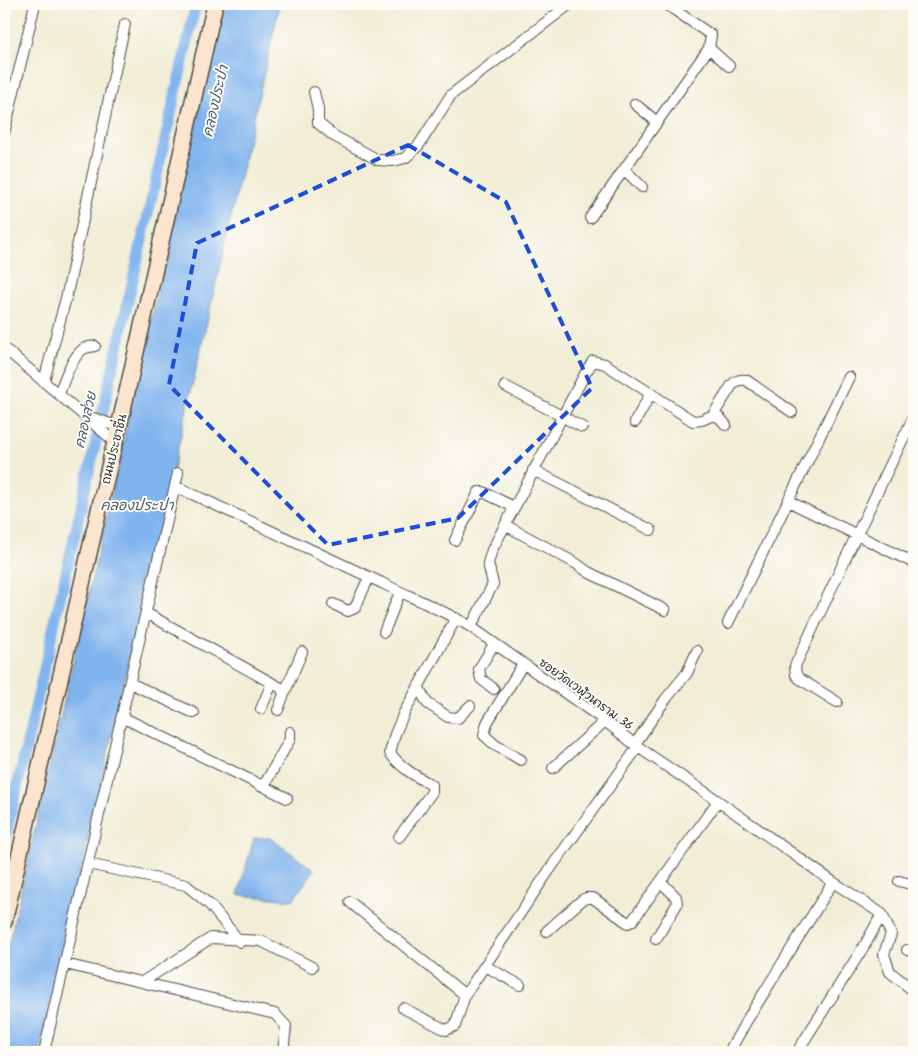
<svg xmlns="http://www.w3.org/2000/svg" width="918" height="1056" font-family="Kalam,'Playpen Sans Thai',sans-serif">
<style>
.water{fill:#80b4ee;stroke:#56708c}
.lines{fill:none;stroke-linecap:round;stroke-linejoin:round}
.canal{stroke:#80b4ee;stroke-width:11}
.street-casing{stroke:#494845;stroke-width:12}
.secondary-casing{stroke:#494845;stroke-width:18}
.street{stroke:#fff;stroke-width:10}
.secondary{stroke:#fce5cf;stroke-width:15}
.marked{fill:none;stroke:#1d4ed8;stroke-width:4;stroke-dasharray:10 6;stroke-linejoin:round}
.labels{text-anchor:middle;stroke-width:4;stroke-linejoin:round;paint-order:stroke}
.street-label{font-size:12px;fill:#2b2b2b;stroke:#fdfcf7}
.water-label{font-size:14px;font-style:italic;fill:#495b6f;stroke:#fdfcf7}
</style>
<rect width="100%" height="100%" fill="#fdfcf7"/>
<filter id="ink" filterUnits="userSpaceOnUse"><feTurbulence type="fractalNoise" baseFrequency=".02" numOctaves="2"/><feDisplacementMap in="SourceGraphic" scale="10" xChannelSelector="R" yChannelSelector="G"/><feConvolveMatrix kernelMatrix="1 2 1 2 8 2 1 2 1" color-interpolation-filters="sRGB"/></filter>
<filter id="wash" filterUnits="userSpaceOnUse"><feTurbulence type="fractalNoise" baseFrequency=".0096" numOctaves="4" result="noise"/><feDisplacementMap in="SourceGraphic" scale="20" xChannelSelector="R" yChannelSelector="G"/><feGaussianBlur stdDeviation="1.12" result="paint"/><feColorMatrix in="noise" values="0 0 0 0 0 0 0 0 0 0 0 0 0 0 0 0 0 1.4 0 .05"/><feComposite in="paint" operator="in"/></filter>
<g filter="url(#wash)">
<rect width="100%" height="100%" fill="#f1edd6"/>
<!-- water -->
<path class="water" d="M223 4H280L39 1052H4V965Z
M254 838H270L314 870 293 900 238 895Z"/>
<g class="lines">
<!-- canal -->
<path class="canal" d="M4 844 196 4"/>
</g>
</g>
<g filter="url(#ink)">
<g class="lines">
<defs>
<path id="street" d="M709 48 729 66
M314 92 318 109V123L334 136 378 160 393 161 405 158 419 145 451 95 570 4
M635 104 657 122
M4 133 35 4
M624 169 642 187
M590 218 709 48 711 35 666 4
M4 348 115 442
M44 381 67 294 125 24
M505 386 582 427
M59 394C64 380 71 359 83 349 86 347 91 347 95 346
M713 415 732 385C736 380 740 379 746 380L792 412
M90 417 119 427
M635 422 651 393
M533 470 651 530
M175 486C244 518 313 550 382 583 412 598 443 610 471 627L605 721 638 747 718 801 833 882 882 914 891 934 884 954 890 972 914 991
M788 501 914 563
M505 525 577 564 588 572 665 610
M455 540 479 492H483L514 507
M333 604 348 611 355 608 369 577
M146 613 281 688 284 694 278 710
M728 623 849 377
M471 627 493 584 488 563 492 550 562 417 586 372 593 361 605 364 693 421 702 420 713 415 720 418 726 425
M384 632 400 592
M130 683 194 713
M419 688 427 703 448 717 458 718 470 706
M494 689 481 679 479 669 494 644
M284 694 302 652
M837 702 800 679 796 675 795 666 857 534 914 416
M261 709 272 683
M122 717 287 798
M635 744 665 700 687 673 697 651
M521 760 495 745 484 735 487 723 523 664
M553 768 605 721
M260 786 266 782 290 739V732
M399 837 432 792V785C415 776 401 768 390 753L395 734 404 713 456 618
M88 864 186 885 210 905 240 942
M899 881 914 885
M350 902 465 995
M547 931 582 900 586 898H593L628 923 633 920 718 801
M656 939 677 904 676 897 661 882
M907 950 914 951
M65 964 275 1014 286 1026 283 1052
M485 966 520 985
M142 982 211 938 261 941 312 967
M403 1008 446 1030 455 1026 465 995 550 869 638 747
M44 1052 178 473
M729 1052 747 1020 833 882
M797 1052 866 943 882 914"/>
<path id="secondary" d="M4 922 111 458 119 427 215 4"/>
</defs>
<!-- street casing -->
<use href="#street" class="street-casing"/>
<!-- secondary casing -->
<use href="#secondary" class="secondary-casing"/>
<!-- street -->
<use href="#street" class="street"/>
<!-- secondary -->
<use href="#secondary" class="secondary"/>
</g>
</g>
<!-- marked area -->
<path class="marked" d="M408 145 506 202 592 388 458 518 328 545 169 385 197 243Z"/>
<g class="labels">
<!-- street labels -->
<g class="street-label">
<text transform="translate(114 449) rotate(-76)" y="4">ถนนประชาชื่น</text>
<text transform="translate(586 694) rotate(36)" y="4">ซอยวัดเวฬุวนาราม 36</text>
</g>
<!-- water labels -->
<g class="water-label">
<text transform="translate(215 101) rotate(-77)" y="5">คลองประปา</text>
<text transform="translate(85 420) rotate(-77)" y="5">คลองส่วย</text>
<text x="137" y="510">คลองประปา</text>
</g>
</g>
<!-- margin -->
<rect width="918" height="1056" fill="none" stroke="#fdfcf7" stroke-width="20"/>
</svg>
